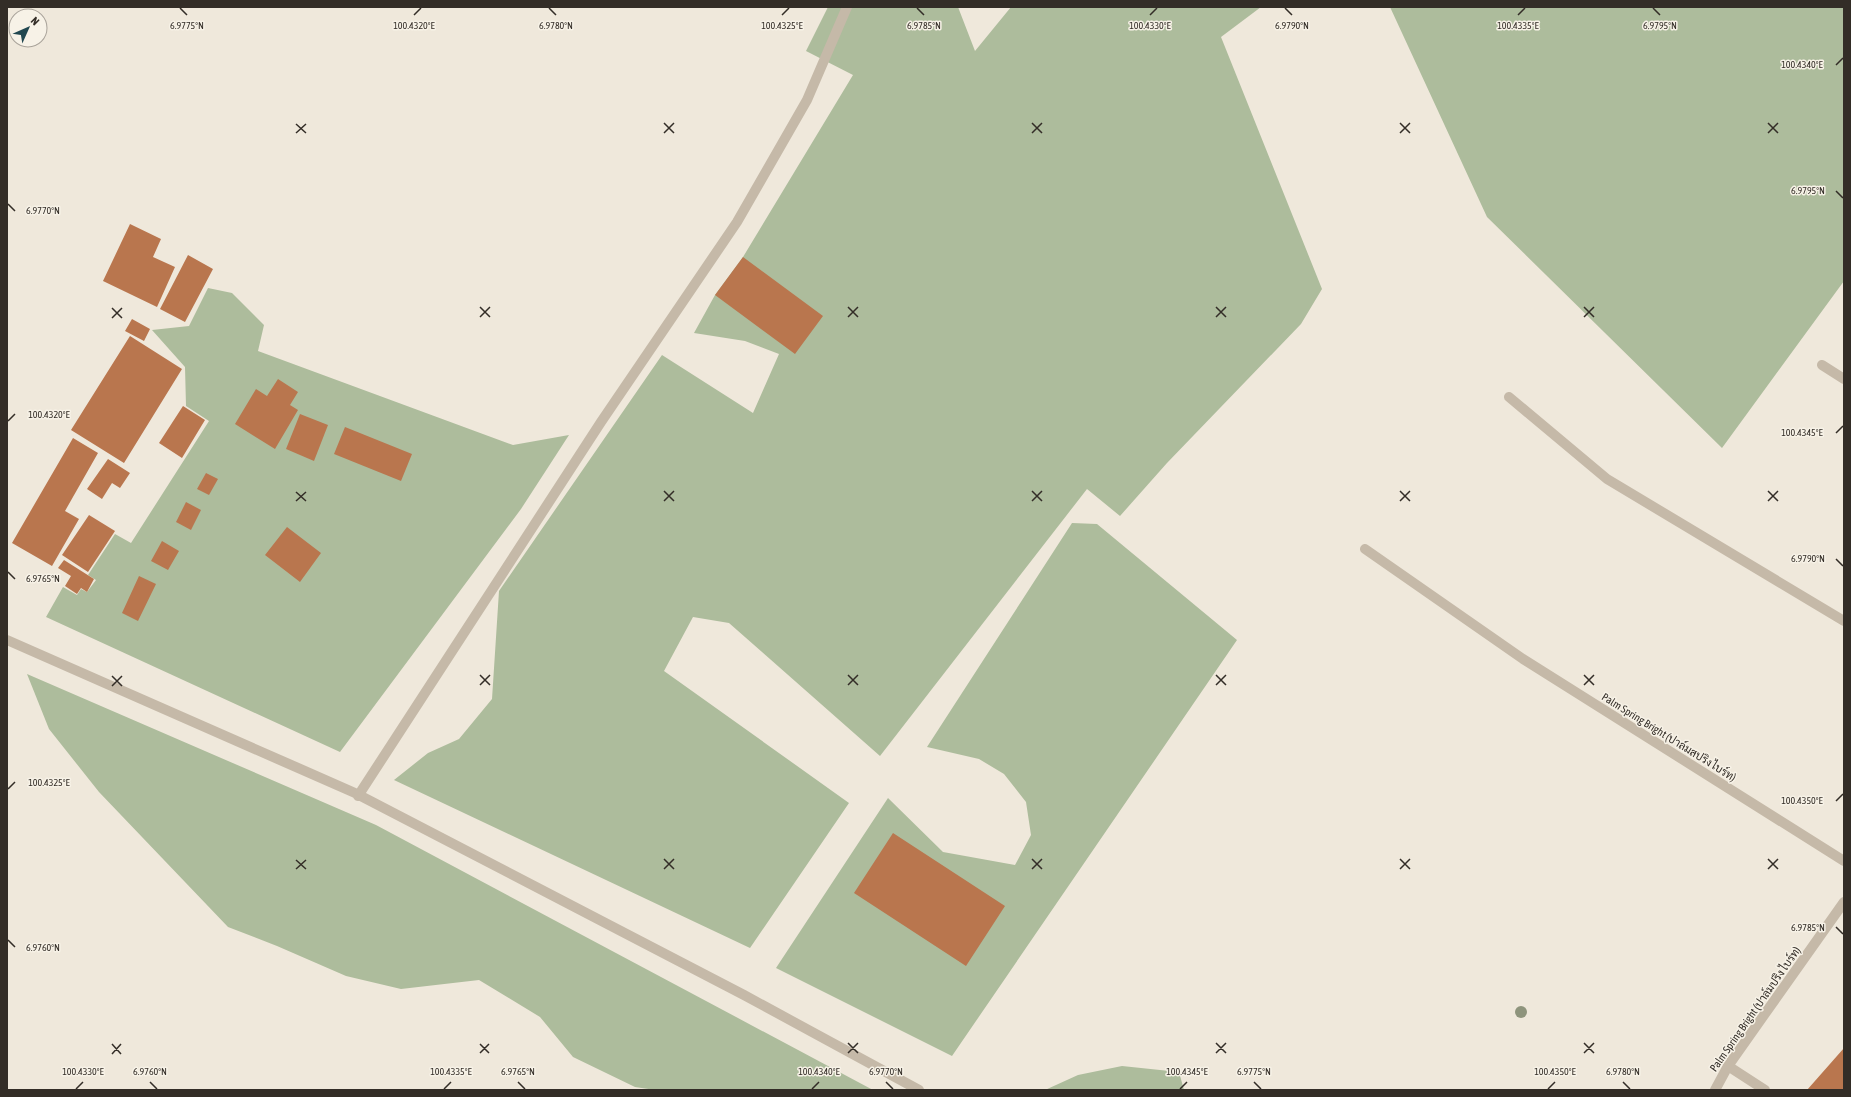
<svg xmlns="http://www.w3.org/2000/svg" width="1851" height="1097" font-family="'Asap Condensed',Sarabun,sans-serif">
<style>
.green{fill:#adbc9c}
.building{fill:#b9764e}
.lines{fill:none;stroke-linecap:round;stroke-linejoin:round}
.minor{stroke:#c5b9a8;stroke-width:10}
.tree{fill:#8e947c}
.ticks{fill:none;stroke:#332d27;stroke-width:1.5}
.labels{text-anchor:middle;stroke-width:3;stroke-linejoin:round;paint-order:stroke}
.street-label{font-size:11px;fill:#332d27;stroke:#f7f2e7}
.ticks-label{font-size:10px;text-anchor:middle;fill:#332d27;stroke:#f7f2e7;stroke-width:3;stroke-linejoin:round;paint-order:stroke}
</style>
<rect width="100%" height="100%" fill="#efe8db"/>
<!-- green -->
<path class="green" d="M828 7H958L975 51 1011 7H1261L1221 37 1322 289 1301 324 1167 463 1120 516 1087 489 880 756 729 623 693 617 664 671 849 803 750 948 394 780 428 753 459 739 492 699 499 591 662 355 753 413 779 354 745 341 694 333 715 295 743 257 853 75 806 51Z
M1390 7H1844V281L1722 448 1487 217Z
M208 288 232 293 264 325 258 351 513 445 569 435 521 509 340 752 46 617 63 587 77 595 81 589 87 592 96 580 88 575 115 534 131 543 209 421 186 406 185 367 152 330 189 326Z
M1072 523 1097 524 1237 640 952 1056 776 968 888 798 943 852 1015 865 1031 835 1026 802 1004 774 979 759 927 747Z
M27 674 376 825 873 1090H655L635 1087 573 1057 540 1017 479 980 401 989 346 976 277 946 228 927 99 792 49 729Z
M1122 1066 1179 1072 1184 1090H1045L1078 1075Z"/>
<!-- building -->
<path class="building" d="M130 224 161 239 153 257 175 267 157 307 103 281Z
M188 255 213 269 185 322 160 309Z
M743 257 823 316 795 354 715 295Z
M132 319 150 329 144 341 125 331Z
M130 336 182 369 124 463 71 430Z
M278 379 298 392 290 405 298 410 275 449 235 424 256 389 267 396Z
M183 406 205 420 182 458 159 443Z
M300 414 328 425 314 461 286 449Z
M345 427 412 454 401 481 334 454Z
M73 438 98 453 65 511 79 519 52 566 12 543Z
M108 459 130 473 120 488 112 483 102 499 87 489Z
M206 473 218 479 209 495 197 489Z
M186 502 201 510 191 530 176 522Z
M89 515 115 531 88 572 62 555Z
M287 527 321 553 300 582 265 555Z
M162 541 179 551 168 570 151 561Z
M64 560 94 579 87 592 81 588 77 594 65 586 71 576 58 568Z
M139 576 156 584 138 621 122 613Z
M893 833 1005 906 966 966 854 893Z
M1844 1048V1090H1807Z"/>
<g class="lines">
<!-- minor -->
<path class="minor" d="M1822 365 1844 379
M1509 397 1607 479 1844 621
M1365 549 1523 659 1844 861
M7 640 355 793 744 995 919 1090
M358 796 601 422 737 222 807 100 847 7
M1728 1066 1765 1090
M1715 1090 1728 1066 1844 902"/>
</g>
<!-- trees -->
<circle class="tree" cx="1521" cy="1012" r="6"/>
<!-- ticks -->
<path class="ticks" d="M180 8 187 15M549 8 556 15M917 8 924 15M1285 8 1292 15M1653 8 1660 15M414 15 421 8M782 15 789 8M1150 15 1157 8M1518 15 1525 8M1836 65 1843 58M664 123 674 133M1032 123 1042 133M1400 123 1410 133M1768 123 1778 133M296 124 306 133M296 133 306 124M664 133 674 123M1032 133 1042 123M1400 133 1410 123M1768 133 1778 123M1836 191 1843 198M8 204 15 211M480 307 490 317M848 307 858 317M1216 307 1226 317M1584 307 1594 317M112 308 122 318M480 317 490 307M848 317 858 307M1216 317 1226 307M1584 317 1594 307M112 318 122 308M8 421 15 414M1836 433 1843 426M664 491 674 501M1032 491 1042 501M1400 491 1410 501M1768 491 1778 501M296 492 306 501M296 501 306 492M664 501 674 491M1032 501 1042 491M1400 501 1410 491M1768 501 1778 491M1836 559 1843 566M8 572 15 579M480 675 490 685M848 675 858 685M1216 675 1226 685M1584 675 1594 685M112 676 122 686M480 685 490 675M848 685 858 675M1216 685 1226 675M1584 685 1594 675M112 686 122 676M8 789 15 782M1836 801 1843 794M664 859 674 869M1032 859 1042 869M1400 859 1410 869M1768 859 1778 869M296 860 306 869M296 869 306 860M664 869 674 859M1032 869 1042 859M1400 869 1410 859M1768 869 1778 859M1836 927 1843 934M8 940 15 947M848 1043 858 1053M1216 1043 1226 1053M1584 1043 1594 1053M112 1044 121 1054M480 1044 489 1053M480 1053 489 1044M848 1053 858 1043M1216 1053 1226 1043M1584 1053 1594 1043M112 1054 121 1044M150 1082 157 1089M518 1082 525 1089M886 1082 893 1089M1254 1082 1261 1089M1623 1082 1630 1089M76 1089 83 1082M444 1089 451 1082M812 1089 819 1082M1180 1089 1187 1082M1548 1089 1555 1082"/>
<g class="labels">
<!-- street labels -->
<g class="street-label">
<text transform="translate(1669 737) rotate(32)" y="4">Palm Spring Bright (ปาล์มสปริง ไบร์ท)</text>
<text transform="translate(1755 1009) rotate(-55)" y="4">Palm Spring Bright (ปาล์มปริง ไบร์ท)</text>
</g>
</g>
<g class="ticks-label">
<text x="187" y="29">6.9775°N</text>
<text x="414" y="29">100.4320°E</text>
<text x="556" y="29">6.9780°N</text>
<text x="782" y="29">100.4325°E</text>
<text x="924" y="29">6.9785°N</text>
<text x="1150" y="29">100.4330°E</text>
<text x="1292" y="29">6.9790°N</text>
<text x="1518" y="29">100.4335°E</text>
<text x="1660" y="29">6.9795°N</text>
<text x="1802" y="68">100.4340°E</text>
<text x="1808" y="194">6.9795°N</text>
<text x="43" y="214">6.9770°N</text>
<text x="49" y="418">100.4320°E</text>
<text x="1802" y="436">100.4345°E</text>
<text x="1808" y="562">6.9790°N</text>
<text x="43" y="582">6.9765°N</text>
<text x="49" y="786">100.4325°E</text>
<text x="1802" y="804">100.4350°E</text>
<text x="1808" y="931">6.9785°N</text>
<text x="43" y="951">6.9760°N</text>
<text x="83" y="1075">100.4330°E</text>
<text x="150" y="1075">6.9760°N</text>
<text x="451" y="1075">100.4335°E</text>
<text x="518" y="1075">6.9765°N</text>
<text x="819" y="1075">100.4340°E</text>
<text x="886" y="1075">6.9770°N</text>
<text x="1187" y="1075">100.4345°E</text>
<text x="1254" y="1075">6.9775°N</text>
<text x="1555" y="1075">100.4350°E</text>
<text x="1623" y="1075">6.9780°N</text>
</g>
<!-- border -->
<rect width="1851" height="1097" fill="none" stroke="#332d27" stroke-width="16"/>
<!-- north arrow -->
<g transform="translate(28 28) rotate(45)"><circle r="19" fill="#f7f2e7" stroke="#a9a39a"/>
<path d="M0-3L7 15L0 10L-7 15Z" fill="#214750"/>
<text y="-6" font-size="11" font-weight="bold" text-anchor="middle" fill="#332d27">N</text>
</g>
</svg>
